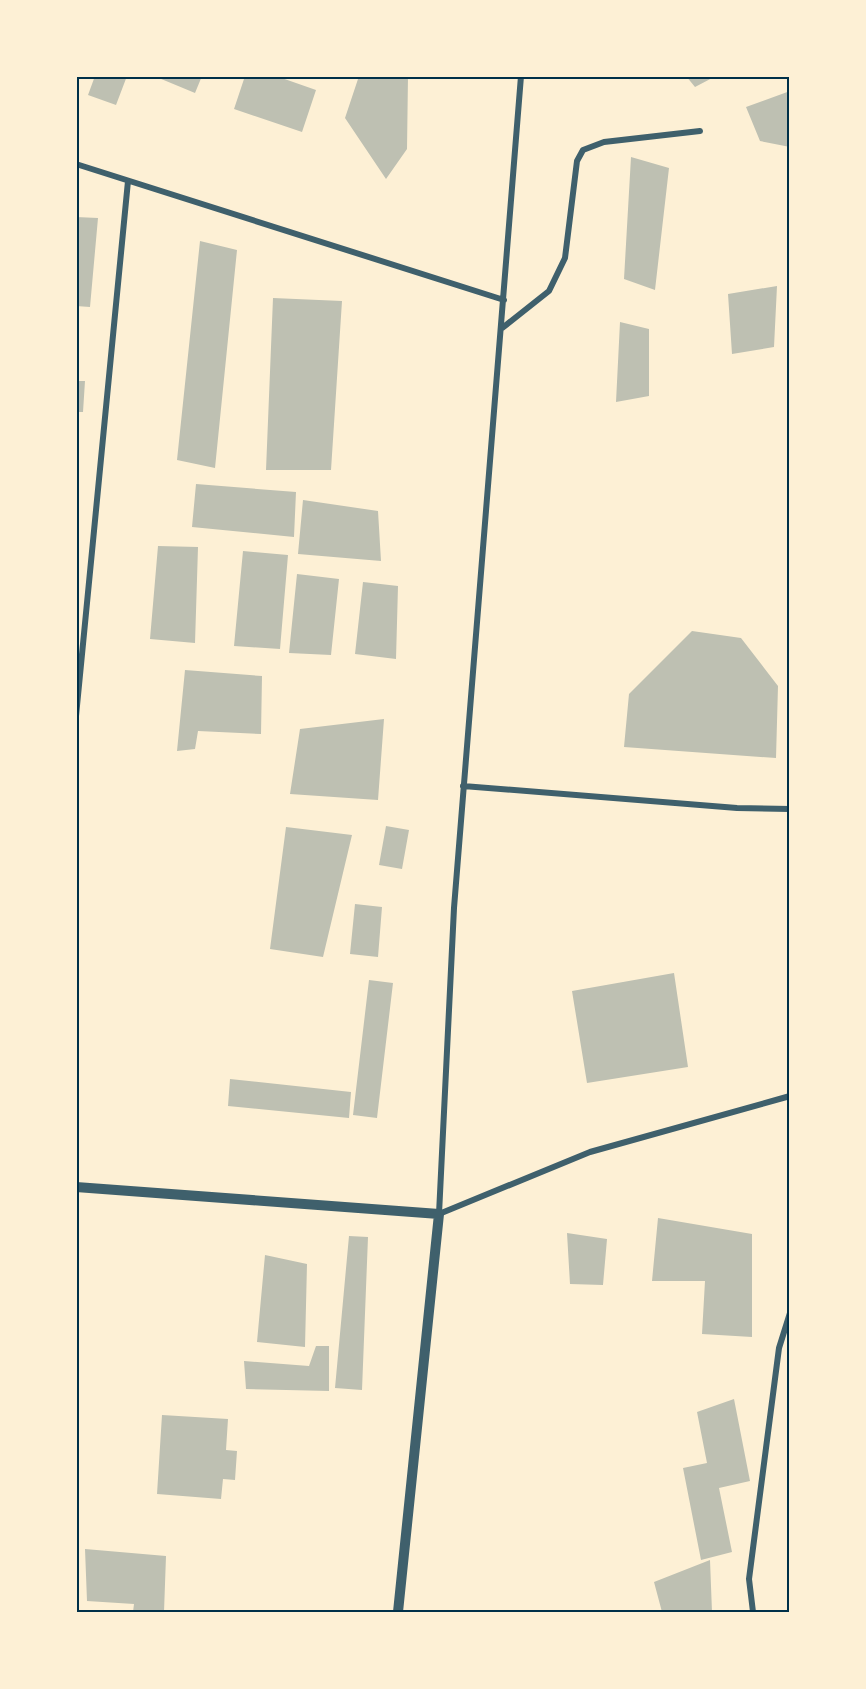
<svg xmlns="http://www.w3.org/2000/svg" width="866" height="1689" font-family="Inter,sans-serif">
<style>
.building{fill:#bec0b2}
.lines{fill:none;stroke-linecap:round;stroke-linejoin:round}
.minor{stroke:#3f606c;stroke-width:6}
.tertiary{stroke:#3f606c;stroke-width:10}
.neatline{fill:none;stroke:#003049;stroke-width:2}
</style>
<rect width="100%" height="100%" fill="#fdf0d5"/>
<!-- building -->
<path class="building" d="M95 76H127L116 105 88 95Z
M154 76H202L195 93Z
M245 76H276L316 90 302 132 234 109Z
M359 76H408L407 149 386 179 345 118Z
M686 76H716L695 87Z
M790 91V147L760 141 746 107Z
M631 157 669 168 655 290 624 279Z
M76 217 98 218 90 307 76 306Z
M200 241 237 250 215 468 177 460Z
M777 286 774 347 732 354 728 294Z
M273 298 342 301 331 470H266Z
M620 322 649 329V396L616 402Z
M76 381H85L83 412H76Z
M196 484 296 492 294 537 192 527Z
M303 500 378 511 381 561 298 554Z
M158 546 198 547 195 643 150 639Z
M243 551 288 555 280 649 234 646Z
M297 574 339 579 331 655 289 653Z
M363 582 398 586 396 659 355 654Z
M692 631 741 638 778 686 776 758 624 747 629 694Z
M185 670 262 676 261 734 198 731 195 749 177 751Z
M384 719 378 800 290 794 300 729Z
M386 826 409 830 402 869 379 865Z
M286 827 352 835 323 957 270 949Z
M355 904 382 907 378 957 350 954Z
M674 973 688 1067 587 1083 572 991Z
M369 980 393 983 377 1118 353 1115Z
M230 1079 351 1092 349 1118 228 1106Z
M658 1218 752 1234V1337L702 1334 705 1281H652Z
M567 1233 607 1239 603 1285 570 1284Z
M349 1236 368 1237 362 1390 335 1388Z
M265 1255 307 1264 305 1347 257 1342Z
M316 1346H329V1391L246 1389 244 1361 309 1366Z
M734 1399 750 1481 719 1488 732 1552 701 1560 683 1468 707 1463 697 1412Z
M162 1415 228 1419 226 1450 237 1451 235 1480 223 1479 221 1499 157 1494Z
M85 1549 166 1556 164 1612H133L134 1604 87 1601Z
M710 1560 712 1612H662L654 1582Z"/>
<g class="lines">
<!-- minor -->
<path class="minor" d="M521 76 454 908 439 1214 590 1152 790 1096
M76 164 504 300
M501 329 549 291 565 258 577 161 583 150 604 142 700 131
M76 716 128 181
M463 786 737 808 790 809
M753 1612 749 1579 779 1348 790 1313"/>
<!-- tertiary -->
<path class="tertiary" d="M76 1187 439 1214 398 1612"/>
</g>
<!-- border -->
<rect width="866" height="1689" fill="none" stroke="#fdf0d5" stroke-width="156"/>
<rect x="78" y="78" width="710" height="1533" class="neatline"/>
</svg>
